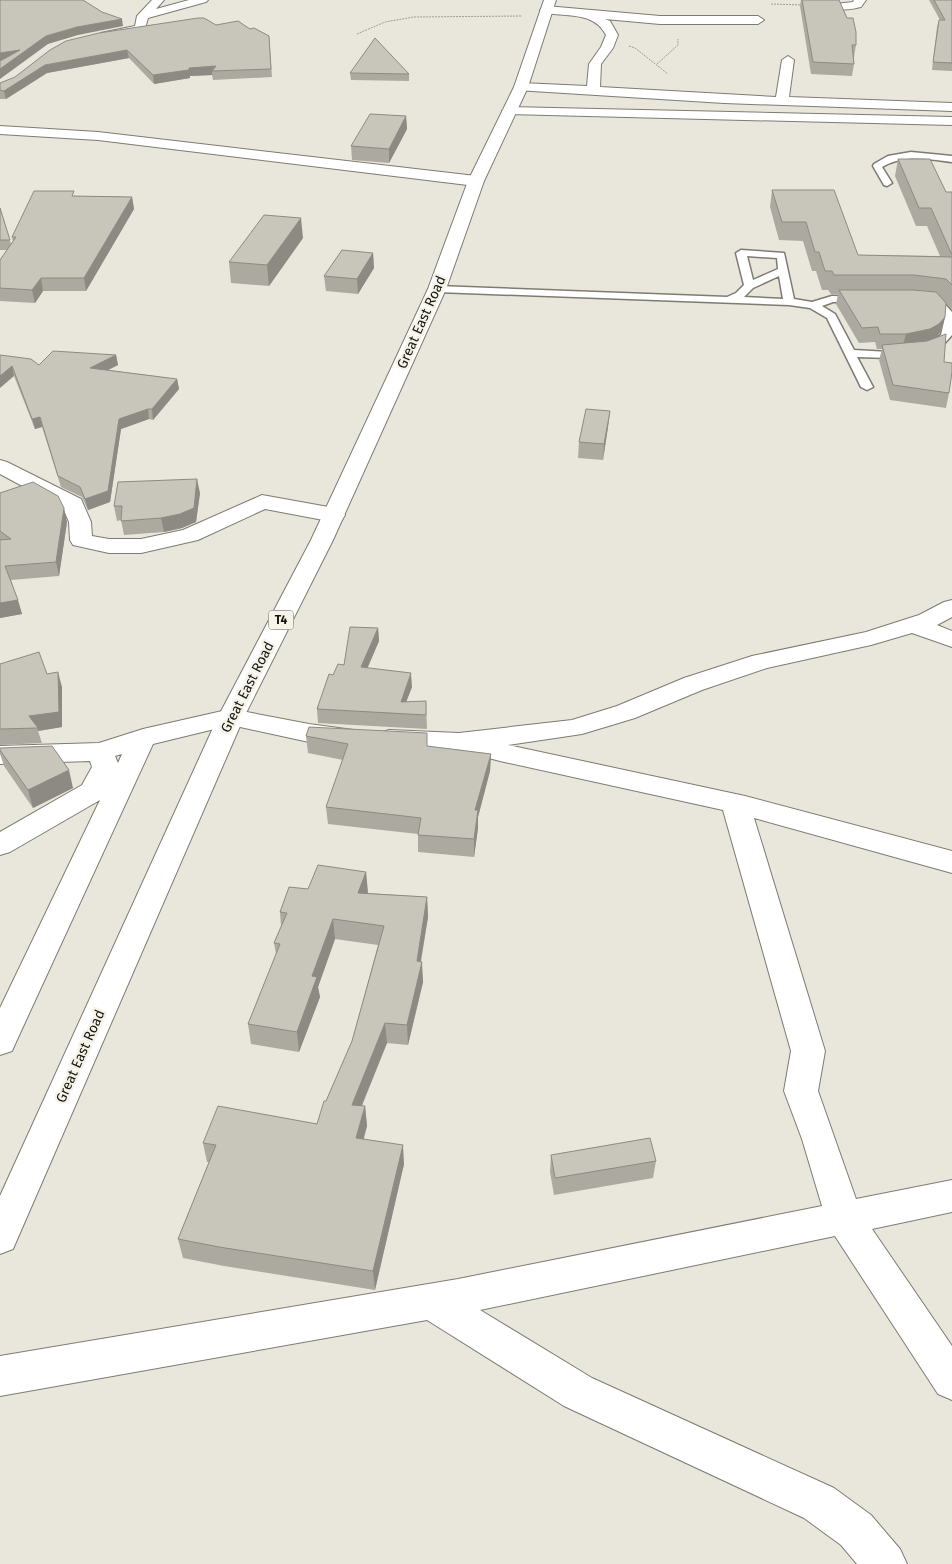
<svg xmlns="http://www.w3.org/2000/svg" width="952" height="1564" font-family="'Fira Sans',sans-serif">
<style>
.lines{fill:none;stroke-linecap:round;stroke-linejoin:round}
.service-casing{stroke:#7e7b72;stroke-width:3}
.minor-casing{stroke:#7e7b72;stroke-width:2}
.secondary-casing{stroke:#7e7b72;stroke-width:2}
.trunk-casing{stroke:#7e7b72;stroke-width:2}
.path{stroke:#9f9d95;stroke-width:1;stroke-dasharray:2 1;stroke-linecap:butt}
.service{fill:#fff;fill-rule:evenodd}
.minor{fill:#fff;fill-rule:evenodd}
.secondary{fill:#fff;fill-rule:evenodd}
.trunk{fill:#fff;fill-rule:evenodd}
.wall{fill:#aca9a1}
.shaded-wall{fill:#8c8a83}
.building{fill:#c8c5bb;stroke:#8c8a83}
.labels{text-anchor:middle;stroke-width:5;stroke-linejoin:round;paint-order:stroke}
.shield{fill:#f6f3e9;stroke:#5b5953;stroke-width:1}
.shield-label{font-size:12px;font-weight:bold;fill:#181713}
.street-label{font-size:14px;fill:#181713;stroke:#f6f3e9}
</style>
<rect width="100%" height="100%" fill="#e9e6db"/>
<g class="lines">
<defs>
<path id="service" d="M911 152 952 156V162C927 159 904 154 882 167L892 183 887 186 884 185 873 166 874 164 888 156Z
M741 250 784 253 794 299 812 302 832 296 864 297 865 299 860 302H833L822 306 835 314 854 350 889 352 902 350 908 353 906 355 889 358 857 357 873 387 867 390 861 387 827 318 810 308 789 305 437 292 432 289 437 286 727 297 736 293 744 285 736 253ZM747 256 777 258 778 269 753 280ZM779 276 783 299 744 297 753 288Z
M929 298 941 300 952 312V335L943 345 928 350 923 347 941 335 945 317 934 305 925 303 924 301Z"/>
<path id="minor" d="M152 0H164L156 9 189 0H208L206 2 148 18 144 32 105 40 101 39 99 36 101 33 135 26 137 16Z
M854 0H866L861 7C853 9 839 12 833 6L835 4 853 2Z
M546 6 660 16H758L764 20 758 24H660L605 19 610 21 618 35 613 48 601 64 600 87 776 97 782 60 788 56 794 60 789 97 952 103V111L724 103 516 90 514 87 516 84 521 83 587 86 589 64 601 47 606 35C593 10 565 18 542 12L540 10 542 8Z
M0 126 98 132 476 176 481 178 484 181 481 184 476 186 98 140 0 134Z
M0 460 7 462 81 499 91 522 92 536 109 539H141L183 530 262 495 334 508 342 510 345 515 342 520 334 522 265 509 198 540 141 553H109L73 545 70 540 69 522 63 508 0 474Z
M952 600V617L937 625 952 631V647L912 633 871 645 767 668 702 690 635 718 582 734 508 745 745 796 952 851V873L754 818 825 1051 818 1091 856 1199 952 1180V1212L872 1229 952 1346V1400L938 1394 835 1236 480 1310 592 1378 834 1488 871 1515 900 1549 907 1564H857L841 1545 804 1518 564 1406 427 1320 0 1396V1356L458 1279 822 1206 802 1139 784 1091 791 1051 723 810 500 761 466 752 464 750 389 748 380 745 376 739 380 733 389 730 459 733 572 720 617 706 684 678 752 656 866 632 919 615 944 602Z
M231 709 309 724 353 730 357 736 353 742 344 745 309 742 231 725 153 744 16 1042 12 1051 0 1055V1008L100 800 10 852 0 855V832L82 785 92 767 90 761 0 764V746L99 743 143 729ZM122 754 118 763 115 756Z"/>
<path id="secondary" d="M509 107 952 117V125L504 114 502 111Z"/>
<path id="trunk" d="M544 0H556L528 87 484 181 446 289 333 540 244 717 13 1249 0 1254V1196L218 717 311 540 428 289 468 181 514 87Z"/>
</defs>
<!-- service casing -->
<use href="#service" class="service-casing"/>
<!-- minor casing -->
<use href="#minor" class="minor-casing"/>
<!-- secondary casing -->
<use href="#secondary" class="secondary-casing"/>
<!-- trunk casing -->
<use href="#trunk" class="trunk-casing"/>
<!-- path -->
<path class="path" d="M771 4 803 5
M357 34 385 22 414 17 522 16
M629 46 635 48 668 74
M657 64 678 45V39"/>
<!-- service -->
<use href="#service" class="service"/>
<!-- minor -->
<use href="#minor" class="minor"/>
<!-- secondary -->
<use href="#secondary" class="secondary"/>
<!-- trunk -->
<use href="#trunk" class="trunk"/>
</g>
<!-- wall -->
<path class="wall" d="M801 0H839L856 45 854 57H853L854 64 852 76 811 74 800 6Z
M929 0H952V71L932 70 937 27 939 20H940Z
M216 25 250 29 269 36 272 77 213 80 212 75 190 76V78L154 84 129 58 47 73 6 99H0V83Z
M350 73 409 74V81L351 80Z
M406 116 407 129 389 163 352 160 351 146Z
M898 159 946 192H952V309L946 304 941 331 936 337 944 362 949 393 946 408 890 400 879 360 882 349H877L875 342 859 343 836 304 838 294H831L828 290H822L816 271H812L803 241 779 240 770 207 772 190 858 255 940 256 927 226H916L895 176Z
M75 196 132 197 134 209 86 291H43L35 303 0 301V260L7 250H0V208L11 244 13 242 12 237Z
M303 238 269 286 231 283 229 262Z
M373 253 374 268 358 294 326 291 324 276Z
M0 355 39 365 116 355 118 365 108 370 177 379 179 389 153 420 149 419 121 429 110 502 88 510 82 497 61 487 42 427 35 429 14 376Z
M610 411 608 427 603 460 578 458 579 442Z
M0 493 67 522 59 576 11 580 22 614 0 618Z
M200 493 196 522 182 528 164 532 124 535 121 520 117 521 114 506Z
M378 628 379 641 367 668 412 687 406 702 426 701 427 729 318 723 317 709 344 665Z
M0 664 47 674 62 687V727L38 731 42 743 0 745Z
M306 736 427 746 491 754 490 771 478 817V828L474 857 418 852V834L328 824 326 807 343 760 308 753Z
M0 748 73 788 33 808 4 766 0 754Z
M366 872 367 893 427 897 428 917 421 962 423 982 408 1045 387 1043 362 1106H365L367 1126 364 1139 404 1164 375 1290 224 1266 183 1258 178 1239 209 1162H207L203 1143 317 1124 352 1041 378 945 335 939 318 987 320 997 299 1052 251 1044 248 1024 276 954 274 943 281 926 280 912 308 889Z
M551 1155 656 1161 653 1178 554 1195 550 1172Z"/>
<!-- shaded-wall -->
<path class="shaded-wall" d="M122 19 123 26 78 35 48 44 0 79V53L46 36 77 27Z
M127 50 129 58 47 73 6 99 4 91 45 65Z
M216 66 212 71V75L190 76V78L154 84 153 75 189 68Z
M406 116 407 129 389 163V149Z
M132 197 134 209 86 291 84 278Z
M301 218 303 238 269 286 267 265Z
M373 253 374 268 358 294 357 279Z
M41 278 43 291 35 303 32 290Z
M945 317 941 331 936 338 902 349 906 334Z
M116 355 118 365 92 378 90 368Z
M12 366 14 376 0 388V376Z
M177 379 179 389 153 420 152 409Z
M148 409 149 419 121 429 110 502 88 510 85 499 119 419Z
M610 411 608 427 603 460 604 444Z
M40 417 42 427 35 429 32 419Z
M197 479 200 493 196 522 182 528 164 532 161 518Z
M64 508 67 522 59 576 56 562Z
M18 600 22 614 0 618V603Z
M378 628 379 641 362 681 361 667Z
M58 672 62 687V727L38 731V728L29 716Z
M411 673 412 687 401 715V702Z
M491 754 490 771 478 817V828L474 857V839L475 810Z
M69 770 73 788 33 808 28 790Z
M366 872 368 892 360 913 358 893Z
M427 897 428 917 418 976 422 962 423 982 408 1045 407 1025Z
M333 919 335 939 318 987 320 997 299 1052 297 1032 312 976Z
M385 1023 387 1043 354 1124 352 1105Z
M365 1106 367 1126 358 1157 356 1138Z
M403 1145 404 1164 375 1290 373 1271Z"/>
<!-- building -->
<path class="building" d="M0 0H83L102 12 122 19 77 27 46 36 0 69V61L20 50 0 53Z
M802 0H839L847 18H853L856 32V45H852L854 64 813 62Z
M934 0H952V63L933 62 939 20H945Z
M198 18H204L216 25 238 21 250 29 254 28 269 36 271 69 212 71 216 66 189 68V70L153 75 127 50 45 65 4 91 0 90V83L15 77 50 50 66 41 99 33Z
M375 38 409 74 350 73Z
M370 114 406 116 389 149 351 146Z
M898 159H930L946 192H952V255L931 208H919Z
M772 190H834L858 255 952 257V285L946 279 914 275H834L832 271H825L819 252H815L806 222H782Z
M34 191H74L72 196 132 197 84 278H41L32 290 0 288V260L16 237H12Z
M0 208 10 240H0Z
M264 215 301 218 267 265 229 262Z
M342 250 373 253 357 279 324 276Z
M839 290H913L936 292 946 303 945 317 939 324 930 329 906 334H880L878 327 862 328Z
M946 334 944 362 952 363V372L949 393 893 385 882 345 927 341Z
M53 351 116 355 90 368 177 379 152 409H148L119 419 108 491 85 499 80 487 58 476 40 417 32 419 12 366 0 376V355L31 359 39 365Z
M586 409 610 411 604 444 579 442Z
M197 479 194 508 180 514 161 518 121 521 122 506H114L118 482Z
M33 482 58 496 64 508 56 562 5 566 18 600 0 603V540L11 539 0 531V493Z
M350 627 378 628 361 667 411 673 401 702 426 701V715L317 709 329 674 333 675 338 664 344 665Z
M39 652 47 674 58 672 59 712 29 716 38 728 0 729V664Z
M309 727 427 733V746L491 754 475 810H478L474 839 418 835 421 818 326 807 348 744 306 736Z
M52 746 69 770 28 790 0 750V748Z
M318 865 366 872 358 893 427 897 417 961 422 962 407 1025 385 1023 352 1105 365 1106 356 1138 403 1145 373 1271 219 1247 178 1239 216 1145 203 1143 218 1106 317 1124 324 1101H326L352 1041 384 926 333 919 312 976 317 977 297 1032 248 1024 280 944 274 943 287 913 280 912 289 887 308 889Z
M650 1138 656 1161 555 1178 551 1155Z"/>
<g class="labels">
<!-- shield labels -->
<rect class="shield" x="268.5" y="610.5" width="25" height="19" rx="4"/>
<g class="shield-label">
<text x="281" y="624">T4</text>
</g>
<!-- street labels -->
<g class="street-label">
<text transform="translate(421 322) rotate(-66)" y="5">Great East Road</text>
<text transform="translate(247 687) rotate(-63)" y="5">Great East Road</text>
<text transform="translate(80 1056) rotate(-66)" y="5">Great East Road</text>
</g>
</g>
</svg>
